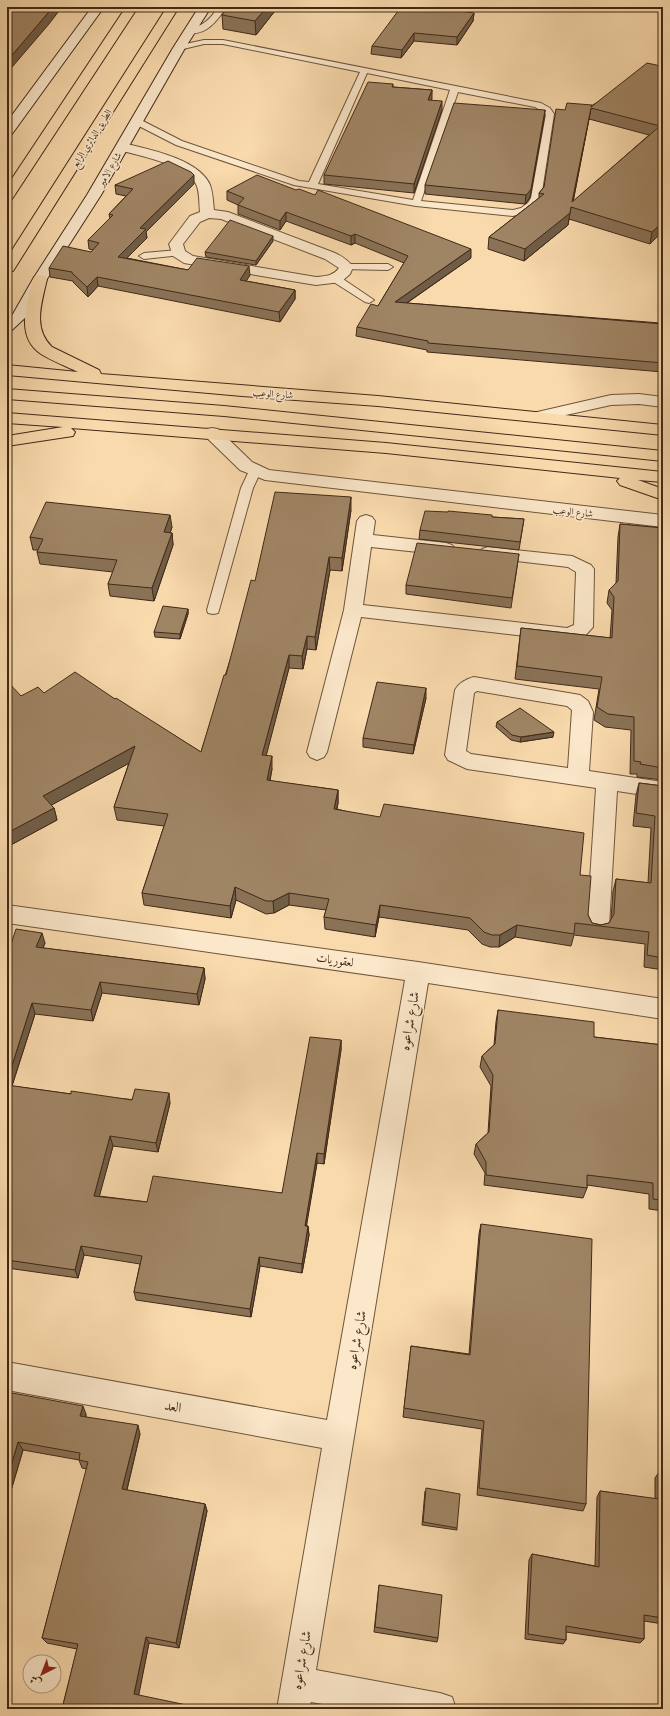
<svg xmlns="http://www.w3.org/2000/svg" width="670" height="1716" font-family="'IM FELL French Canon',Amiri,serif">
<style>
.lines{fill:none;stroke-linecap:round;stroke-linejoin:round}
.service-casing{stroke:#6e553c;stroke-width:2}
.minor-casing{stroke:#6e553c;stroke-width:2}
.tertiary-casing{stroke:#6e553c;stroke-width:2}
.secondary-casing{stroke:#402917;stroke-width:2}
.primary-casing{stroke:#402917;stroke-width:2}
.motorway-casing{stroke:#402917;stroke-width:2}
.service{fill:#fbe7ca;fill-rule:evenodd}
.minor{fill:#fbe7ca;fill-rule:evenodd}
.tertiary{fill:#fbe7ca;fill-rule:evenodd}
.secondary{fill:#fbe7ca;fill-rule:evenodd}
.primary{fill:#f9daad;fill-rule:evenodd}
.motorway{fill:#f9daad;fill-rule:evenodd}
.wall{fill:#8a7257;stroke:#402917;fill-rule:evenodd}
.shaded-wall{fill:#705d47;stroke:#402917}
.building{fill:#a08565;stroke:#402917;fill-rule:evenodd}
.labels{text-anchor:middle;stroke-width:3.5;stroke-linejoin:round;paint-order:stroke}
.far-street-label{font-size:10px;fill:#402917;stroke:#fbe7ca}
.street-label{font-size:12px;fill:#402917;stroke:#fbe7ca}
.near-street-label{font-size:14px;fill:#402917;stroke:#fbe7ca}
</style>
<rect width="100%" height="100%" fill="#f9daad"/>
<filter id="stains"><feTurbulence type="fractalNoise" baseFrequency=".005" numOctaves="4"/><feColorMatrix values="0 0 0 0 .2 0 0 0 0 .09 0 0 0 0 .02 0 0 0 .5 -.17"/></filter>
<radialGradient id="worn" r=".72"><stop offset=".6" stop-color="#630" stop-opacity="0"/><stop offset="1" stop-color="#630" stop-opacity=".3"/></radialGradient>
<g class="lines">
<defs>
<path id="service" d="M218 7H226C218 20 206 36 188 33V29C203 26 210 20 218 7Z
M204 40H223L541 103 550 108 554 114 541 198C533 211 527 212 513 216L416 206 294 185 176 145 133 123 132 121 133 119H139L182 141 299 181 309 182 360 72 223 44H204L179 50 175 48 176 46ZM367 73 450 90 413 200 318 184ZM458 92 535 107 546 114 531 198 528 203 521 208 513 210 421 201Z
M178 250 183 253 181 255 144 259 139 256 144 253Z
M346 264H388L393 267 388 270 342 269 341 267 342 265Z
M336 276 340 277 374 300 369 303 365 302 332 281 331 279Z
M255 467 259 469 261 471 253 488 219 610 218 613 213 614 208 613 207 610 241 488 249 471 251 469Z"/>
<path id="minor" d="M123 143C148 149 199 159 210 185 213 193 213 202 214 210L228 212 335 253C343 257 348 260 353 267L350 274 341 282 316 285 184 263 173 256 169 244 190 216 200 212C199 203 200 192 196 184 187 165 138 155 118 150L116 147 118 144ZM209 218 221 219 325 259 339 268C333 276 326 276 316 277L193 256 185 251 183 244 200 222Z
M212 428 218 429 252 462 269 470 663 515V527L265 480 240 470 206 437 204 433 206 429Z
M366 515 372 517 375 521 373 535 446 543 452 545 455 549 452 553 446 555 371 547 363 605 567 628 574 625 576 572 568 567 482 557 479 553 482 549 488 547 572 556 591 565 594 569 593 627 584 637 568 641 361 617 327 752 324 757 317 760 310 757 307 752 344 610 357 521 360 517Z
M474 677 580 695 588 701 593 712 589 771 663 782V798L617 791 609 926 606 933 598 935 590 933 587 926 596 788 467 769 448 760 445 755 455 690C459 683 466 679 474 677ZM477 691 567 706 572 710 568 768 471 754 466 751 474 693Z
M7 905 418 962 663 999V1019L428 983 316 1670 440 1693 452 1697 456 1709H350L311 1702 309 1709H277L322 1448 7 1390V1362L327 1420 405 980 7 923Z"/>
<path id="tertiary" d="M639 394 663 397V407L639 404 611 405 539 421 533 419 531 416 533 413 611 395Z"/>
<path id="secondary" d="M92 7H104L12 134 7 135V122Z
M199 7H211L185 48 101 195 47 279 27 316 12 330 7 332V319L13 314 33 279 87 195 173 48Z"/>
<path id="primary" d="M40 275 45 276 47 279C42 302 32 328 52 347L99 370 101 374 378 396 663 425V435L378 406 242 396 7 375V365L78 372C66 366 52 361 41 354 15 337 27 303 33 279L35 276Z
M7 389 224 406 663 451V461L224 416 7 399Z
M7 413 386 443 663 472V482L638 480 663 489V500L620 485 617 481 620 478 386 453 71 428 75 432 73 436 7 446V436L63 427 7 423Z"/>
<path id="motorway" d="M126 7H138L14 196 12 199 7 200V186Z
M167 7H179L15 268 13 271 7 272V258Z"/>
</defs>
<!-- service casing -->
<use href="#service" class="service-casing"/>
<!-- minor casing -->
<use href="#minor" class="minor-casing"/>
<!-- tertiary casing -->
<use href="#tertiary" class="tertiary-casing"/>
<!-- secondary casing -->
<use href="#secondary" class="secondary-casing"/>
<!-- primary casing -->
<use href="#primary" class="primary-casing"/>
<!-- motorway casing -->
<use href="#motorway" class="motorway-casing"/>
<!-- service -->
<use href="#service" class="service"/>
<!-- minor -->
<use href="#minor" class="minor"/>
<!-- tertiary -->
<use href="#tertiary" class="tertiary"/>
<!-- secondary -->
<use href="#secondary" class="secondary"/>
<!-- primary -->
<use href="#primary" class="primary"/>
<!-- motorway -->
<use href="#motorway" class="motorway"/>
</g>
<!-- wall -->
<path class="wall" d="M278 7 256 35 223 29 222 15Z
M474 13 473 21 457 45 414 41 401 58 371 54 372 46Z
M663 64V231L650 244 569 219 568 225 524 261 488 249 489 237 539 198V193L544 187 565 110 591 106 661 66ZM589 119 649 135 573 202Z
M393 84V87L432 90 431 100 442 110 414 193 324 184V175Z
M545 110 544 119 530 197 527 202 525 204 425 194V185Z
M194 184 146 232 147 238 127 258 188 270 250 275 246 281 295 290V299L280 322 98 286 88 297 73 282V281L50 277 49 268 91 252 93 250 89 249 88 240 110 219 109 214 126 196 116 194 115 185Z
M227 191 471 258 407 303 660 323 661 316 662 307H663V372L427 352V350L356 336 357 327 378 306 404 263 355 243 351 245 286 221 280 230 238 214V205L227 200Z
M273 241 256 265 206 257 205 252Z
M351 510 342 571 330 570 316 650 307 649 303 669 289 668 266 755 272 769 270 781 338 790V803L337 809 580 875 588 915 592 923 601 925 609 923 611 920 613 891 616 879 648 883 651 828 633 826 636 795 639 783 663 786V970L644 967 645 944 574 935 571 946 515 937 499 947H490L482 944 468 930 379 917 375 937 325 929 324 917 326 910 289 905 274 913 266 914 236 900 231 918 144 905 142 893 164 826 117 820 114 807 129 763 51 805 54 808 57 820 7 847 21 696 44 693 115 699 201 752 255 581Z
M492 517 524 519 519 550 419 539 420 530Z
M620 524 663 528V780L637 777V774H630L631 730 605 727 594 720 599 689 515 679 521 628 610 638 612 610 607 603 609 590 616 583 618 537Z
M172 527 170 533H172L173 545 154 601 110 596 108 584 113 572 40 564 37 552 38 550H33L30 537Z
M519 554 511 608 406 594V585Z
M188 609V614L180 639 155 637 154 632Z
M426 698 413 754 363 747V738Z
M497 722 553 737 520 742 511 740 496 727Z
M45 943 43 948 204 968 205 979 199 1005 102 993 93 1021 35 1014 12 1086 71 1094 170 1103 158 1152 113 1146 99 1196 147 1202 282 1193 341 1040V1050L324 1164 317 1163 306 1226H308L309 1235 302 1273 260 1266 251 1317 136 1300 134 1292 140 1264 84 1255 78 1278 7 1268V956Z
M498 1010 594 1037 663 1045V1211L649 1209V1194L587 1185V1188L583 1198 484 1185 485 1173 474 1154 476 1144 488 1133 491 1086 480 1067 482 1056 494 1045 496 1022Z
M481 1224 586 1504 583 1511 477 1495 482 1429 403 1417 411 1346 469 1354 479 1234Z
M7 1392 86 1414V1417L140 1434 127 1490 205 1504 207 1511 179 1648 149 1643 138 1695 62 1709 77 1649 47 1643 42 1638 87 1469 82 1468 79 1460 23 1450 7 1504Z
M659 1472H663V1624L644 1621V1639L640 1643 566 1632V1640L563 1644 525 1639 529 1560 532 1554 595 1566 597 1497 600 1491 655 1499V1478Z
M425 1491 457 1528V1530L422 1525Z
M379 1585 438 1638 437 1642 374 1632Z"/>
<!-- shaded-wall -->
<path class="shaded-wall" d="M53 7H62L49 24 7 73V61Z
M267 7H278L256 35 255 21Z
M474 13 473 21 457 45V37Z
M414 33V41L401 58 402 50Z
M432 90V99L428 109V100Z
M442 101V110L414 193V184Z
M591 108 589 119 572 207V202Z
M545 110 544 119 530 197 527 202 525 204 526 195Z
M194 175V184L146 232 147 238 119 266 118 257 140 228Z
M571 207 568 225 524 261 525 249Z
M286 212V221L280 230V221Z
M663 222V231L650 244 652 232Z
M355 234V243L351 245V236Z
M273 236V241L256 265V261Z
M471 249V258L395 311V302Z
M249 266 250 275 241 289 240 280Z
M97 277 98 286 88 297 87 287Z
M295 290V299L280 322 279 312Z
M351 497V510L342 571V558Z
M170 515 172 527 166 545 164 532Z
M172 533 173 545 154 601 152 588Z
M329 557 330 570 316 650 315 637Z
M188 609V614L180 639V634Z
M307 636V649L303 669 302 656Z
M289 655V668L263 768 262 755Z
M426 688V698L413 754 414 745Z
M554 732 553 737 520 742 521 737Z
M135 746 137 759 46 808 43 796Z
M272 756V769L267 793V780Z
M338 790V803L334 821V809Z
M54 808 57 820 7 847V833Z
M235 887 236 900 231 918 230 906Z
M289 893V905L274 913 273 901Z
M380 905 379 917 375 937 376 925Z
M517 925 515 937 499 947 500 935Z
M42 933 45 943 39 957 36 947Z
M204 968 205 979 199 1005 197 994Z
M100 982 102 993 93 1021 91 1010Z
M32 1003 35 1014 9 1095 7 1089V1081Z
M341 1040V1050L324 1164V1154Z
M169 1093 170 1103 158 1152 156 1143Z
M110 1136 113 1146 97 1205 94 1196Z
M317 1153V1163L305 1235V1226Z
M308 1226 309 1235 302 1273V1264Z
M81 1246 84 1255 78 1278 75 1270Z
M259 1257 260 1266 251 1317 250 1309Z
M83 1406 86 1414 84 1424 80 1416Z
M138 1425 140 1434 125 1497 122 1489Z
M18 1442 23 1450 7 1504V1480Z
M205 1504 207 1511 179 1648 176 1643Z
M146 1637 149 1643 138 1699 134 1694Z"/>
<!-- building -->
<path class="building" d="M7 7H53L7 61Z
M228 7H267L255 21 222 15Z
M401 7H428L474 13 457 37 414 33 402 50 372 46Z
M647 63 661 66 663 64V222L652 232 571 207 570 213 525 249 489 237 544 194 539 193 544 187 556 109 565 110 567 103 592 105 591 107ZM591 108 660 126 572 202Z
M368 82 393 84 392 87 432 90 428 100 442 101 414 184 324 175Z
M454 103 545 110 531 189 528 193 526 195 425 185Z
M168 161 191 172 194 175 140 228 146 229 118 257 188 270 197 258 249 266 240 280 295 290 279 312 97 277 87 287 72 273V272L49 268 63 246 91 252 99 243 88 240 113 215 109 214 133 189 115 185Z
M257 175 296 190 299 189 315 195 318 190 471 249 395 302 662 324V307H663V363L428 343V341L357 327 371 304 378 306 408 256 355 234 351 236 286 212 280 221 238 205 244 198 227 191Z
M230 220 273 236 256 261 205 252Z
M275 492 351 497 342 558 329 557 315 637 307 636 302 656 289 655 262 755 272 756 267 780 338 790 334 809 380 817 384 804 584 833 580 875 591 876 588 915 592 923 601 925 609 923 614 914 616 879 651 883 655 816 636 813 639 783 663 786V958L647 955 649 932 575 923 574 934 517 925 500 935H492L484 932 470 918 380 905 376 925 324 917 329 899 289 893 273 901H266L235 887 230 906 142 893 168 814 114 807 135 746 43 796 54 808 7 833V681L21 696 38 687 44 693 75 672 115 699 116 698 201 752 224 675H226L251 580 255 581Z
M46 502 170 515 164 532 172 533 152 588 108 584 117 560 37 552 43 539 30 537Z
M425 511 448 512V511L492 515V517L524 519 520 542 420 530Z
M620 524 663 528V768L640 764 641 762 634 761V717L608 714 597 707 602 677 517 666 521 628 612 638 614 597 609 590 618 581Z
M417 543 519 554 512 598 406 585Z
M163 606 188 609 180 634 154 632Z
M377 682 426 688 414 745 363 738Z
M520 708 554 732 521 737 512 735 497 722Z
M16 929 42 933 36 947 204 968 197 994 100 982 91 1010 32 1003 7 1081V956Z
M498 1010 594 1022V1037L663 1045V1200L653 1199V1183L587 1175V1188L486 1175V1162L476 1144 489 1132 493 1075 482 1056 495 1044Z
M310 1037 341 1040 324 1154 317 1153 305 1226H308L302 1264 259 1257 250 1309 134 1292 142 1256 81 1246 75 1270 7 1260V1085L71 1094V1091L132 1100 135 1089 169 1093 156 1143 110 1136 94 1196 147 1202 153 1176 282 1193Z
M481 1224 592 1239 586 1504 479 1488 484 1421 404 1408 411 1346 470 1355Z
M7 1392 83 1406 80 1416 138 1425 122 1489 205 1504 176 1643 146 1637 134 1694 201 1708V1709H62L78 1644 42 1638 88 1462 79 1460 80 1453 18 1442 7 1480Z
M659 1472H663V1618L644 1615V1639L566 1626V1640L528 1634 532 1554 599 1567 600 1491 659 1499Z
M426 1488 460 1494 457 1528 423 1522Z
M379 1585 442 1595 438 1638 375 1627Z
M7 1705 28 1709H7Z"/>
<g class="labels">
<!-- far-street labels -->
<g class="far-street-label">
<text transform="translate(91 138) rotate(-58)" y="4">الطريق الدائري الرابع</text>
<text transform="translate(109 169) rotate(-60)" y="4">شارع الامير</text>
<text transform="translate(273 393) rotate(4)" y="4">شارع الوعب</text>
<text transform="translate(573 511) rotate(6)" y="4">شارع الوعب</text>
</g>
<!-- street labels -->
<g class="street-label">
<text transform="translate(335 960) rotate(8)" y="4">لعقوريات</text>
</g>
<!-- near-street labels -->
<g class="near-street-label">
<text transform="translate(409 1021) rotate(-80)" y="5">شارع شراعوه</text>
<text transform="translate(356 1340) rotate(-80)" y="5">شارع شراعوه</text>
<text transform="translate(173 1406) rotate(10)" y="5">العد</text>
<text transform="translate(301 1660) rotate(-80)" y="5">شارع شراعوه</text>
</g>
</g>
<!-- margin -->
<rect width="670" height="1716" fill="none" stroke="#f9daad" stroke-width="24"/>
<rect x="8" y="8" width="654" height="1700" fill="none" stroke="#402917" stroke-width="2"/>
<rect x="12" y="12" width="646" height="1692" fill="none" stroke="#402917"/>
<!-- north arrow -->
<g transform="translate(42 1674) rotate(222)"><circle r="19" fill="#fbe7ca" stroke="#b09b82"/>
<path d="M0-3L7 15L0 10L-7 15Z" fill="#8f2418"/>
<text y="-6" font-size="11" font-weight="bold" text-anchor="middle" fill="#402917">ش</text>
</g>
<rect width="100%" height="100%" filter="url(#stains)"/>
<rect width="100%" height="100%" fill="url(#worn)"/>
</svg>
